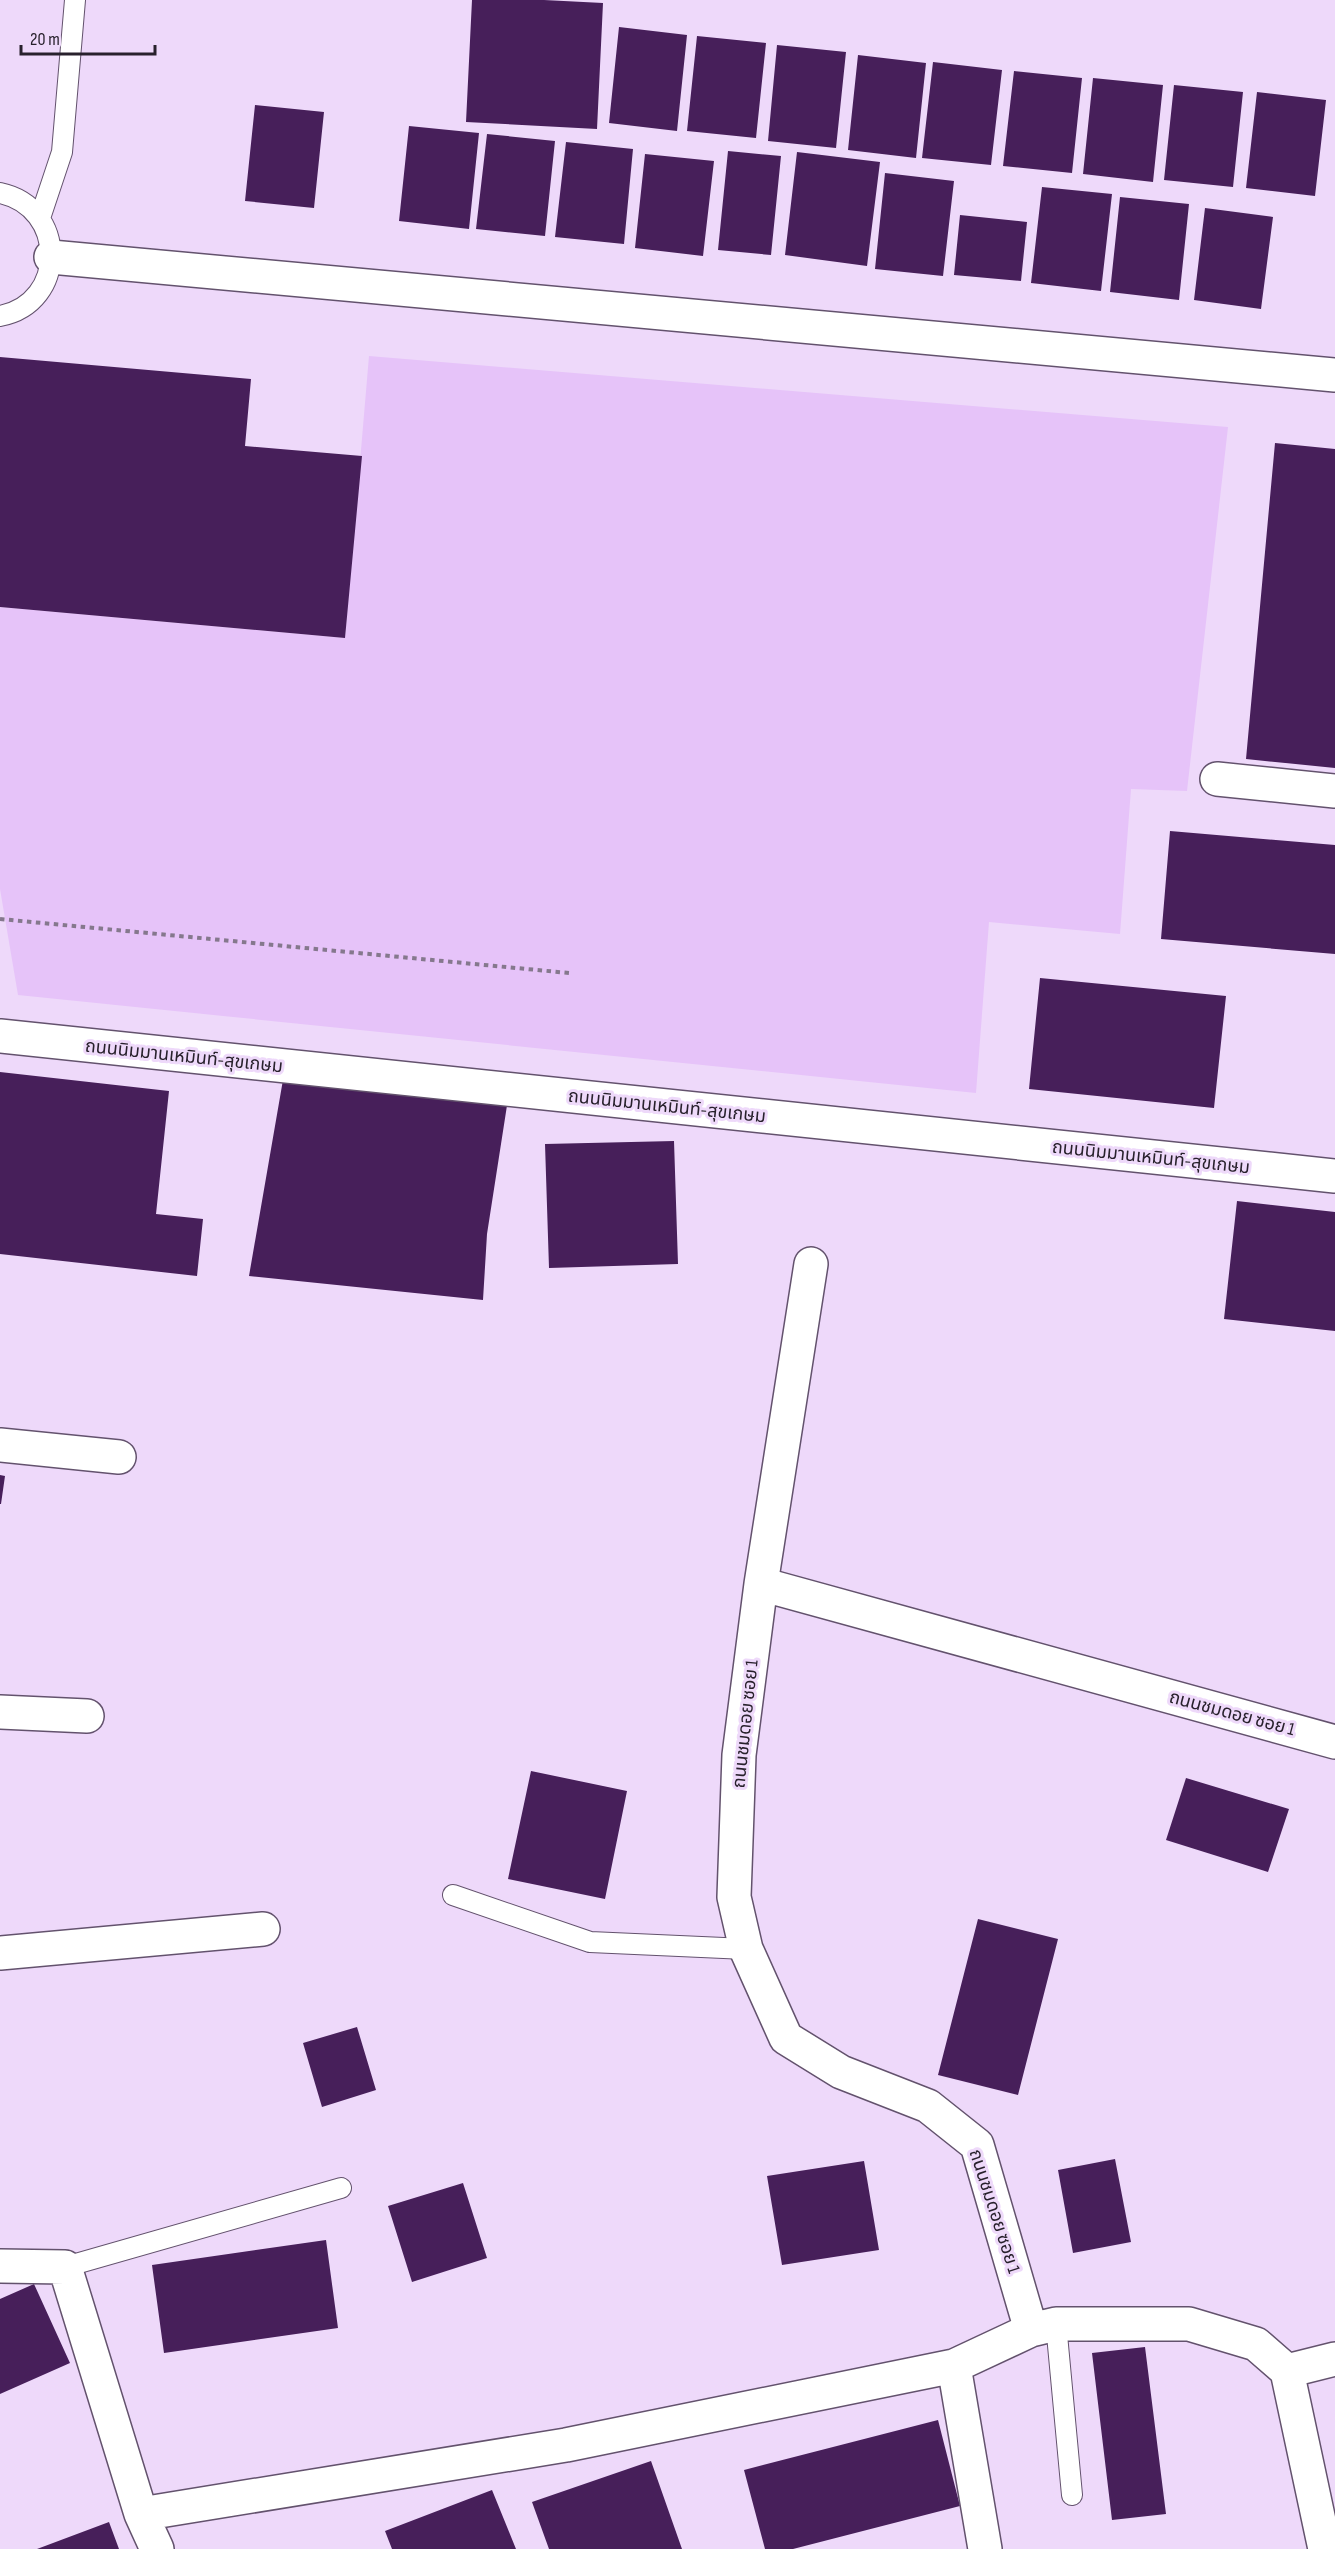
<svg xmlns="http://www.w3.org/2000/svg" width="1335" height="2549" font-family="'Sofia Sans Condensed','Noto Sans Thai',sans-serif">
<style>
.green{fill:#e6c3f9}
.building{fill:#471f5a}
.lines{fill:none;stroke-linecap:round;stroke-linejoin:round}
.service-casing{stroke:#63526d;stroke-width:22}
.minor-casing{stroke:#63526d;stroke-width:36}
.path{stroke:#85788d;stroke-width:4;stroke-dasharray:4.5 4.5;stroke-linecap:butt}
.service{stroke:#fff;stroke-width:20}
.minor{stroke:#fff;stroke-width:33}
.labels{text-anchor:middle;stroke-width:6;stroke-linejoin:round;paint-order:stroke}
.street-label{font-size:18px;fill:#28212c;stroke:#eed9fa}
</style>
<rect width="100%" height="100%" fill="#eed9fa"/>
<!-- green -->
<path class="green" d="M369 356 1228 427 1187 791 1131 789 1120 934 989 922 976 1093 18 995 0 889V607L345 638Z"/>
<!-- building -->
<path class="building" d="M472 0H544L603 3 597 129 466 122Z
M619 27 687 35 677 131 609 123Z
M697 36 766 43 756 138 687 131Z
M777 45 846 52 836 148 768 141Z
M858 55 926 63 916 158 848 150Z
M933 62 1002 70 991 165 922 158Z
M1014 71 1082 78 1072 173 1003 166Z
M1093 78 1163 85 1153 182 1083 174Z
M1174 85 1243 92 1233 187 1164 180Z
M1257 92 1326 100 1315 196 1246 188Z
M255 105 324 112 314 208 245 201Z
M409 126 479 133 469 229 399 221Z
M487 134 555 141 545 236 476 229Z
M566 142 633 149 624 244 555 237Z
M728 151 781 156 771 255 718 250Z
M797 152 880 162 867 266 785 255Z
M645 154 714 161 703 256 635 248Z
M885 173 954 181 943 276 875 269Z
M1042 187 1112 194 1101 291 1031 283Z
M1120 197 1189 204 1179 300 1110 292Z
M1205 208 1273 217 1261 309 1194 300Z
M960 215 1027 222 1021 281 954 275Z
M0 357 251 379 245 446 362 456 345 638 0 607Z
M1275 443 1335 449V768L1246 759Z
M1170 831 1335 845V954L1161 939Z
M1040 978 1226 996 1214 1108 1029 1089Z
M0 1072 169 1091 156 1214 203 1219 197 1276 0 1254Z
M284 1074 508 1099 487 1234 483 1300 249 1276Z
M674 1141 678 1264 549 1268 545 1144Z
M1237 1201 1335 1212V1331L1224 1319Z
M0 1475 5 1476 1 1504H0Z
M531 1771 627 1791 605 1899 508 1879Z
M1186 1778 1289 1809 1268 1872 1166 1840Z
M978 1919 1058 1939 1018 2095 938 2075Z
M357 2027 376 2090 322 2107 303 2043Z
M1115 2159 1131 2242 1073 2253 1058 2170Z
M864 2161 879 2250 782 2265 767 2176Z
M463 2183 487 2258 412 2282 388 2206Z
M326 2240 338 2328 164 2353 152 2265Z
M34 2284 70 2363 0 2394V2299Z
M1145 2347 1166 2514 1112 2520 1092 2353Z
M938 2420 960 2506 793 2549H765L744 2470Z
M651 2461 682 2549H549L532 2502Z
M492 2490 516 2549H392L385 2531Z
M109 2522 119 2549H37Z"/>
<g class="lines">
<defs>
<path id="service" d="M0 193C67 207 68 303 0 316
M40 218 62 152 75 0
M453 1895 590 1942 746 1949
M65 2267 341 2188
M1056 2324 1072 2495"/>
<path id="minor" d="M51 257 1335 375
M1217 779 1335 791
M0 1036 1335 1176
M0 1445 119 1457
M761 1584 811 1264
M0 1712 87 1716
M0 1953 263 1929
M0 2266 65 2267 141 2514
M1031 2330 977 2145 928 2106 841 2072 786 2038 746 1949 734 1897 739 1755 761 1584 1335 1742
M1287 2371 1335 2359
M157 2549 141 2514 566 2445 954 2366
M985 2549 954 2366 1031 2330 1056 2324H1189L1256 2344 1287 2371 1325 2549"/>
</defs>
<!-- service casing -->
<use href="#service" class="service-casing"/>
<!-- minor casing -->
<use href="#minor" class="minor-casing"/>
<!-- path -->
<path class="path" d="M0 919 569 973"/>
<!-- service -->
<use href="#service" class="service"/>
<!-- minor -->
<use href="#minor" class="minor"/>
</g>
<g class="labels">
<!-- street labels -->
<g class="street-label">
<text transform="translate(184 1056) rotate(6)" y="6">ถนนนิมมานเหมินท์-สุขเกษม</text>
<text transform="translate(667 1106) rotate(6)" y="6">ถนนนิมมานเหมินท์-สุขเกษม</text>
<text transform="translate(1151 1157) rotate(6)" y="6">ถนนนิมมานเหมินท์-สุขเกษม</text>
<text transform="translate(1232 1713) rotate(15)" y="6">ถนนชมดอย ซอย 1</text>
<text transform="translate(745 1724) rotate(-84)" y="6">ถนนชมดอย ซอย 1</text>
<text transform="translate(995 2211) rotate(72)" y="6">ถนนชมดอย ซอย 1</text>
</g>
</g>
<!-- scale -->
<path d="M21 45v9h134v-9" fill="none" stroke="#28212c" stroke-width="3"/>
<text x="30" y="45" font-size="18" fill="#28212c" stroke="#eed9fa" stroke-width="4.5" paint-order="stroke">20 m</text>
</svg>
